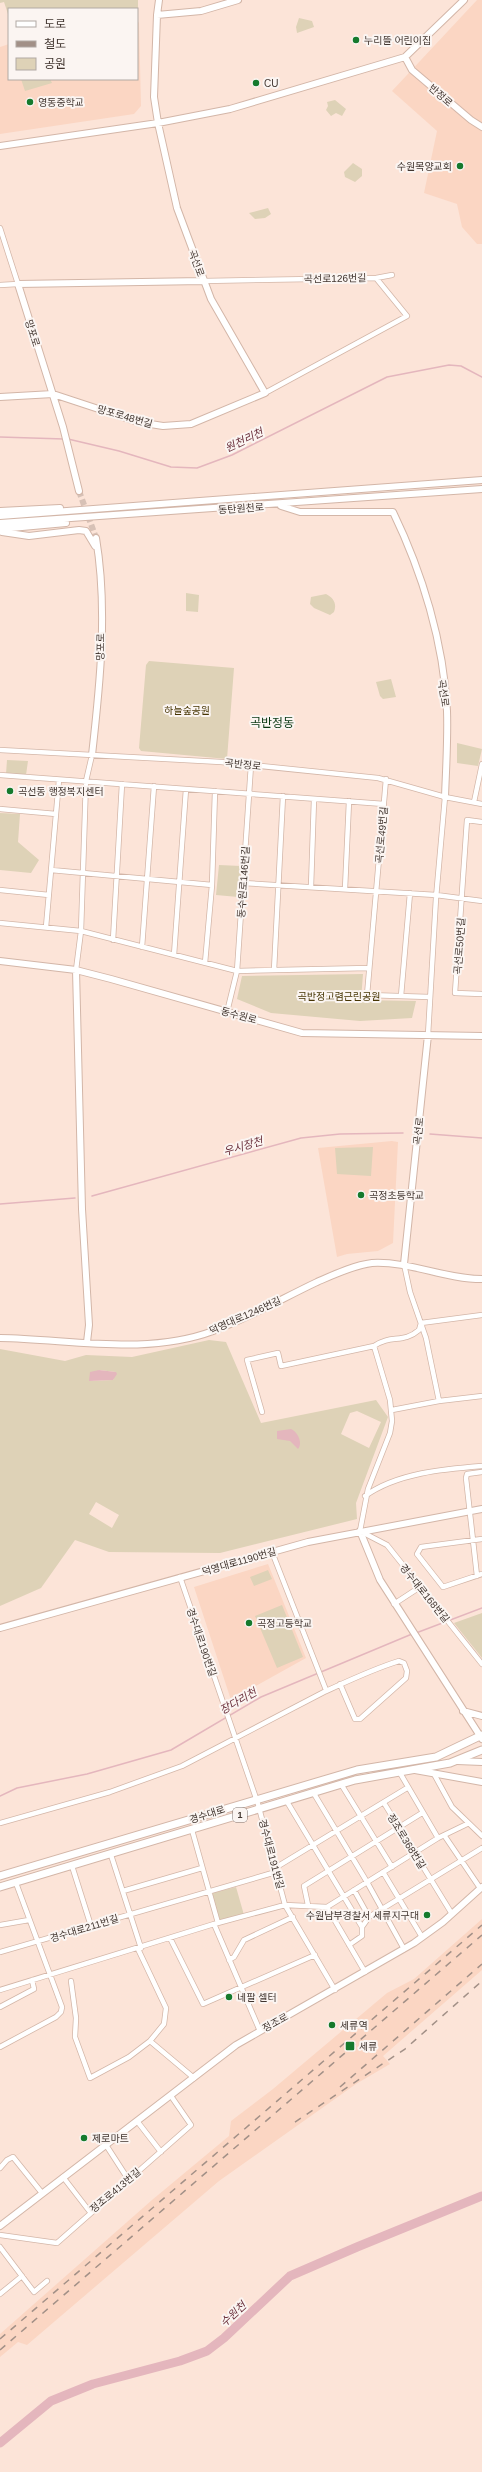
<svg xmlns="http://www.w3.org/2000/svg" width="482" height="2472" font-family="Helvetica,'Noto Sans KR',sans-serif">
<style>
.built{fill:#fbd6c3}
.green{fill:#ded2b7;fill-rule:evenodd}
.water{fill:#e4b6bd}
.lines{fill:none;stroke-linecap:round;stroke-linejoin:round}
.stream{stroke:#e4b6bd;stroke-width:1.5}
.river{stroke:#e4b6bd;stroke-width:9}
.secondary-tunnel{stroke:#d7c1b6;stroke-width:6;stroke-dasharray:6 3;stroke-linecap:butt}
.street-casing{stroke:#d3b6a8;stroke-width:6}
.secondary-casing{stroke:#d3b6a8;stroke-width:8}
.primary-casing{stroke:#d3b6a8;stroke-width:9}
.street{stroke:#fff;stroke-width:4.5}
.secondary{stroke:#fff;stroke-width:6}
.primary{stroke:#fff;stroke-width:7}
.rail{stroke:#a29087;stroke-width:1.5;stroke-dasharray:7 7;stroke-linecap:butt}
.poi-dot{fill:#157a2d;stroke:#fbf5f2;stroke-width:1.5}
.labels{text-anchor:middle;stroke-width:4;stroke-linejoin:round;paint-order:stroke}
.shield{fill:#fbf5f2;stroke:#7a6f6a;stroke-width:1}
.shield-label{font-size:9px;font-weight:bold;fill:#423630}
.poi-label{font-size:10px;fill:#423630;stroke:#fbf5f2;text-anchor:start}
.street-label{font-size:10px;fill:#423630;stroke:#fbf5f2}
.park-label{font-size:10px;fill:#463503;stroke:#fbf5f2}
.water-label{font-size:11px;font-style:italic;fill:#6a303c;stroke:#fbf5f2}
.quarter-label{font-size:12px;fill:#093712;stroke:#fbf5f2}
</style>
<rect width="100%" height="100%" fill="#fce4d8"/>
<!-- built -->
<path class="built" d="M477 0H482V244H477L462 227 457 204 424 193 437 131 392 91Z
M137 20 139 23 141 106 134 114 0 134V47L9 44V79H137Z
M392 1141 398 1142 393 1243 378 1251 347 1254 337 1257 318 1148Z
M268 1564 306 1658 231 1700 194 1587Z
M482 1919V1970L383 2056 390 2064 356 2084 219 2181 27 2345 18 2342 0 2357V2334L152 2200 229 2136 231 2121 273 2089 387 1993 414 1979Z"/>
<!-- green -->
<path class="green" d="M0 0H138V8L135 9H9V17L4 2 0 3Z
M299 18 312 21 314 27 297 33 296 27Z
M21 79H50L52 83 25 91Z
M335 100 346 109 342 116 336 113 331 116 326 110 328 106 327 102Z
M353 163 362 169V176L355 182 345 177 344 172Z
M268 208 271 214 265 218 255 219 249 213Z
M186 593 199 595 198 612 186 611Z
M326 594C334 598 337 604 334 612L330 615 314 608 310 604 311 597Z
M149 661 234 668 227 759 141 751 139 748 146 665Z
M391 679 396 697 383 699 380 696 376 682Z
M457 743 482 749 478 766 457 763Z
M7 760 28 761 26 775 6 774Z
M0 813 20 814 18 842 39 860 31 873 0 870Z
M219 865 241 866 238 897 216 895Z
M363 974 361 1000 416 1001 412 1018 360 1021 271 1013 237 999 242 976Z
M373 1147 371 1176 337 1174 335 1148Z
M209 1340 226 1342 261 1423 376 1400 388 1417 356 1503 357 1519 220 1553 109 1552 75 1540 41 1588 0 1606V1349L65 1361 86 1355 132 1357ZM99 1370 116 1372 113 1380 89 1381ZM357 1411 381 1422 369 1448 341 1434 350 1413ZM96 1502 119 1515 112 1528 89 1514Z
M268 1570 272 1579 254 1586 250 1577Z
M282 1605 303 1657 277 1668 255 1616Z
M482 1613V1658L454 1623Z
M236 1887 244 1915 219 1921 212 1893Z"/>
<!-- water -->
<path class="water" d="M99 1370 116 1372 117 1374 113 1380 89 1381 90 1372Z
M291 1429C298 1432 303 1443 298 1449L290 1441 277 1439V1431Z"/>
<g class="lines">
<!-- stream -->
<path class="stream" d="M0 437 64 439
M68 439 119 451 171 467 197 468 232 455 387 377 449 365 461 366 482 377
M430 1134 482 1138
M92 1196 301 1138 340 1134 403 1133
M0 1204 75 1198
M416 1633 482 1608
M0 1796 17 1788 87 1774 171 1750 261 1697 412 1634"/>
<!-- river -->
<path class="river" d="M0 2443 51 2401 93 2384 180 2361 207 2351 224 2338 290 2276 357 2247 482 2196"/>
<!-- secondary-tunnel -->
<path class="secondary-tunnel" d="M79 491 96 538"/>
<defs>
<path id="street" d="M0 228 18 284 0 285
M376 278 392 275
M203 281 376 278 407 316 265 393
M0 750 221 762 378 778 445 797 482 804
M92 755 86 781 81 931 237 971 369 968
M0 775 384 804
M386 779 367 995 430 997
M474 802 482 764
M0 809 56 814 59 780
M482 822 467 820 455 993 482 994
M51 870 212 885
M243 883 436 895 482 901
M311 887 314 799
M345 889 349 801
M0 890 49 895
M0 923 81 931 76 970
M46 927 56 814
M113 940 122 784
M142 947 154 786
M174 955 186 789
M205 963 212 885 215 791
M274 970 283 796
M401 996 410 893
M227 1012 237 971 251 765
M428 1035 436 898 445 797
M404 1264 410 1292 426 1338 439 1401 482 1396
M421 1323 482 1315
M374 1346 390 1400 392 1421 390 1433 368 1489 360 1531 387 1545 482 1664
M392 1410 439 1401
M262 1412 247 1360 278 1353 281 1366 374 1346C391 1334 403 1344 419 1330L421 1323
M365 1496C397 1473 444 1469 482 1466
M482 1539 421 1547 417 1554 443 1587 482 1574
M272 1552 326 1690
M477 1576 466 1478 467 1474 482 1472
M180 1577 258 1804 285 1905 335 1990
M394 1604 420 1587
M400 1773 438 1838
M434 1774 452 1807 482 1836
M341 1784 392 1867
M313 1792 367 1882 404 1949
M286 1800 362 1927V1936L349 1945
M384 1803 452 1914
M0 1823 110 1792 182 1766 324 1692C348 1681 373 1669 399 1661L404 1663 407 1671 406 1678 360 1719H355L340 1684
M192 1830 218 1923
M444 1835 480 1888
M111 1855 141 1948
M72 1866 91 1926
M275 1868 407 1788
M383 1872 422 1937
M354 1890 369 1917 362 1927
M123 1891 202 1868
M308 1905 304 1886 422 1813
M327 1907 438 1838 467 1824
M327 1907 365 1972
M369 1917 482 1848
M214 1924 260 2031
M0 1925 29 1920
M170 1938 203 2004 315 1955
M138 1949 166 2008 164 2024 150 2041 194 2078
M0 1952 276 1872
M229 1960 234 1957 244 1940 293 1917
M71 1981 76 2018 75 2037 90 2078 129 2057 150 2041
M0 1990 214 1924 285 1905 327 1907
M0 2007 34 1989 32 1980
M0 2047 56 2017 61 2012 62 2007 16 1883
M137 2121 161 2152
M106 2145 128 2179
M0 2168 7 2160 13 2157 42 2193
M63 2177 90 2212
M0 2235 57 2243 191 2125 171 2096
M0 2247 34 2292 47 2281
M0 2294 22 2276"/>
<path id="secondary" d="M159 0 157 15 201 11 238 0
M405 57 412 70 471 120 482 127
M0 146 158 123 230 109 405 57 464 0
M0 397 53 394 138 422 163 426 191 424 265 393 211 299 177 208 158 123 154 97 157 15
M79 491 63 427 18 284 203 281
M281 506 300 512H393C422 572 444 643 447 711 448 739 446 768 445 797
M0 511 60 508
M0 516 482 480
M0 523 482 489
M0 529 66 523
M2 532 29 536 79 530 86 531 95 546
M92 755C100 684 108 609 96 538
M0 961 76 970 111 979 302 1033 482 1036
M76 970 82 1209 89 1325 87 1342
M404 1264 428 1035
M0 1338C70 1339 146 1356 213 1331 249 1318 283 1298 317 1282 333 1275 354 1265 372 1263 410 1261 444 1279 482 1279
M360 1531 380 1580 482 1739
M0 1628 308 1542 482 1509
M463 1711 482 1716
M457 1761 482 1762
M415 1770 482 1782
M0 2226 236 2045 414 1943 443 1922 482 1887"/>
<path id="primary" d="M0 1876 357 1770 436 1757 482 1735
M0 1887 355 1780 450 1763 482 1750"/>
</defs>
<!-- street casing -->
<use href="#street" class="street-casing"/>
<!-- secondary casing -->
<use href="#secondary" class="secondary-casing"/>
<!-- primary casing -->
<use href="#primary" class="primary-casing"/>
<!-- street -->
<use href="#street" class="street"/>
<!-- secondary -->
<use href="#secondary" class="secondary"/>
<!-- primary -->
<use href="#primary" class="primary"/>
<!-- rail -->
<path class="rail" d="M340 2087 482 1964
M295 2122 405 2049 482 1981
M0 2339 482 1925
M0 2350 482 1935"/>
</g>
<!-- markers -->
<g class="poi-dot">
<circle cx="356" cy="40" r="4"/>
<circle cx="256" cy="83" r="4"/>
<circle cx="30" cy="102" r="4"/>
<circle cx="460" cy="166" r="4"/>
<circle cx="10" cy="791" r="4"/>
<circle cx="361" cy="1195" r="4"/>
<circle cx="249" cy="1623" r="4"/>
<circle cx="427" cy="1915" r="4"/>
<circle cx="229" cy="1997" r="4"/>
<circle cx="332" cy="2025" r="4"/>
<rect x="345" y="2041" width="10" height="10" rx="2"/>
<circle cx="84" cy="2138" r="4"/>
</g>
<g class="labels">
<!-- shield labels -->
<rect class="shield" x="233" y="1808" width="14" height="14" rx="3"/>
<g class="shield-label">
<text x="240" y="1818">1</text>
</g>
<!-- poi labels -->
<g class="poi-label">
<text x="364" y="44">누리뜰 어린이집</text>
<text x="264" y="87">CU</text>
<text x="38" y="106">영동중학교</text>
<text x="452" y="170" text-anchor="end">수원목양교회</text>
<text x="18" y="795">곡선동 행정복지센터</text>
<text x="369" y="1199">곡정초등학교</text>
<text x="257" y="1627">곡정고등학교</text>
<text x="419" y="1919" text-anchor="end">수원남부경찰서 세류지구대</text>
<text x="237" y="2001">네팔 셀터</text>
<text x="340" y="2029">세류역</text>
<text x="359" y="2050">세류</text>
<text x="92" y="2142">제로마트</text>
</g>
<!-- street labels -->
<g class="street-label">
<text transform="translate(441 95) rotate(41)" y="4">반정로</text>
<text transform="translate(197 263) rotate(70)" y="4">곡선로</text>
<text transform="translate(335 278) rotate(-1)" y="4">곡선로126번길</text>
<text transform="translate(33 333) rotate(72)" y="4">망포로</text>
<text transform="translate(125 416) rotate(16)" y="4">망포로48번길</text>
<text transform="translate(241 508) rotate(-4)" y="4">동탄원천로</text>
<text transform="translate(100 647) rotate(-89)" y="4">망포로</text>
<text transform="translate(444 693) rotate(82)" y="4">곡선로</text>
<text transform="translate(243 764) rotate(6)" y="4">곡반정로</text>
<text transform="translate(381 835) rotate(-85)" y="4">곡선로49번길</text>
<text transform="translate(243 882) rotate(-86)" y="4">동수원로146번길</text>
<text transform="translate(459 946) rotate(-86)" y="4">곡선로50번길</text>
<text transform="translate(239 1015) rotate(15)" y="4">동수원로</text>
<text transform="translate(418 1131) rotate(-84)" y="4">곡선로</text>
<text transform="translate(245 1315) rotate(-24)" y="4">덕영대로1246번길</text>
<text transform="translate(239 1561) rotate(-16)" y="4">덕영대로1190번길</text>
<text transform="translate(425 1593) rotate(51)" y="4">경수대로168번길</text>
<text transform="translate(202 1642) rotate(71)" y="4">경수대로190번길</text>
<text transform="translate(207 1814) rotate(-18)" y="4">경수대로</text>
<text transform="translate(407 1841) rotate(58)" y="4">정조로368번길</text>
<text transform="translate(272 1854) rotate(75)" y="4">경수대로191번길</text>
<text transform="translate(84 1928) rotate(-17)" y="4">경수대로211번길</text>
<text transform="translate(275 2022) rotate(-29)" y="4">정조로</text>
<text transform="translate(115 2190) rotate(-40)" y="4">정조로413번길</text>
</g>
<!-- park labels -->
<g class="park-label">
<text x="187" y="714">하늘숲공원</text>
<text x="339" y="1000">곡반정고렴근린공원</text>
</g>
<!-- water labels -->
<g class="water-label">
<text transform="translate(244 440) rotate(-25)" y="4">원천리천</text>
<text transform="translate(243 1146) rotate(-16)" y="4">우시장천</text>
<text transform="translate(238 1701) rotate(-30)" y="4">장다리천</text>
<text transform="translate(233 2314) rotate(-43)" y="4">수원천</text>
</g>
<!-- quarter labels -->
<g class="quarter-label">
<text x="272" y="727">곡반정동</text>
</g>
</g>
<!-- legend -->
<rect x="8" y="8" width="130" height="72" fill="#fbf5f2" stroke="#b1a9a4"/>
<rect x="16" y="21" width="20" height="6" fill="#ffffff" stroke="#b1a9a4"/>
<text x="44" y="28" font-size="12" fill="#423630">도로</text>
<rect x="16" y="41" width="20" height="6" fill="#a29087" stroke="#b1a9a4"/>
<text x="44" y="48" font-size="12" fill="#423630">철도</text>
<rect x="16" y="58" width="20" height="12" fill="#ded2b7" stroke="#b1a9a4"/>
<text x="44" y="68" font-size="12" fill="#423630">공원</text>
</svg>
